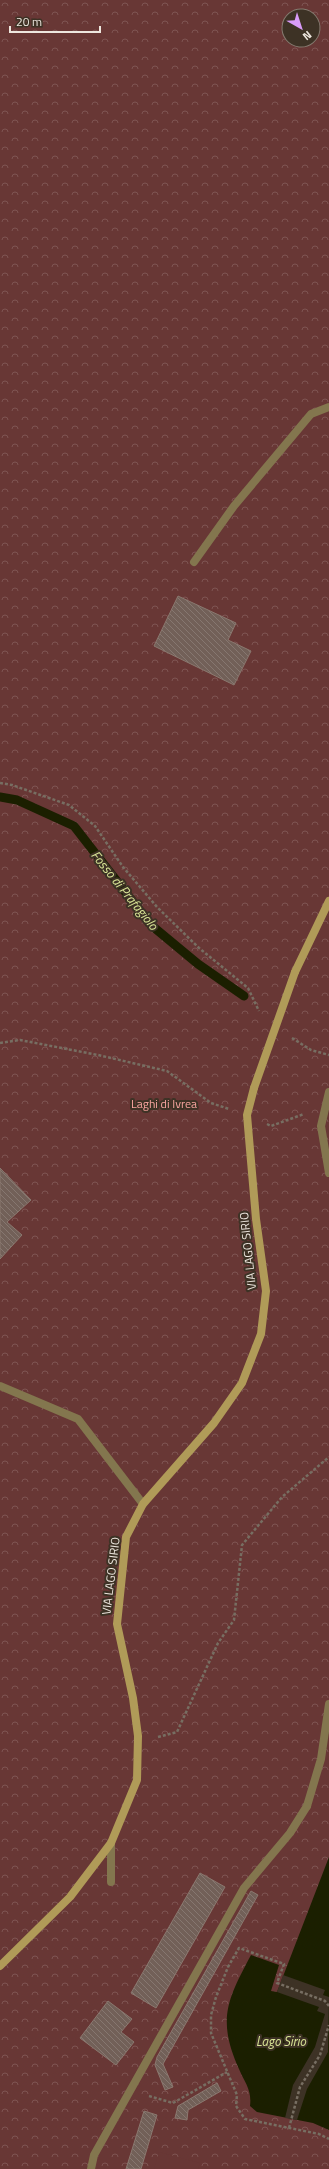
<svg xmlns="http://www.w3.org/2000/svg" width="329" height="2169" font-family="'Titillium Web',sans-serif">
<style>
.forest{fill:url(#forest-crowns);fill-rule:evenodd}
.pitch{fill:#683735}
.water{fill:#1b1f00}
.pier{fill:#3d3225}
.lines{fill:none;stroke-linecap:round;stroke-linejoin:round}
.stream{stroke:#1b1f00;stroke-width:9}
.building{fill:url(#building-back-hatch);stroke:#8a786f}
.path{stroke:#776e62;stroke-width:2.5;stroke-dasharray:3 2;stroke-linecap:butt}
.pedestrian{stroke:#83764e;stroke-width:8}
.minor{stroke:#83764e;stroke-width:8}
.secondary{stroke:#b09b58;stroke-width:8}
.secondary-bridge{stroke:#b09b58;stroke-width:8}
.labels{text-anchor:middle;stroke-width:4;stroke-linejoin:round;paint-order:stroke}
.park-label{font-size:12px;fill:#faa5a0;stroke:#3d3225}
.street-label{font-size:12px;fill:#eee7df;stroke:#3d3225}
.water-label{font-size:13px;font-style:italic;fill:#d9e596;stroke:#3d3225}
</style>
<defs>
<pattern id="forest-crowns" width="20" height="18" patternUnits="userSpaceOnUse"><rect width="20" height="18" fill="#683735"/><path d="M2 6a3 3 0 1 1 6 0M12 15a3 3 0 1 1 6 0" fill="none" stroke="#7e5452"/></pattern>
<pattern id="building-back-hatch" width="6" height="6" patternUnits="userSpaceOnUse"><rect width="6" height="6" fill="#726058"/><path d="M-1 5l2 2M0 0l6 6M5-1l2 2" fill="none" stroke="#867770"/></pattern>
</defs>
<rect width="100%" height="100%" fill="#3d3225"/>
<!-- forest -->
<path class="forest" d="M0 0H329V2169H0ZM289 16H313V40H289Z"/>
<!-- pitch -->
<path class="pitch" d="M159 2152 200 2163 198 2169H154Z"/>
<!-- water -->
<path class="water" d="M329 1857V2130L313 2123 257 2112 250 2106C252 2090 245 2083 239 2069 217 2020 227 2000 251 1955L279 1965 271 1991 277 1992Z"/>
<!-- pier -->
<path class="pier" d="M283 1975 325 1990 323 1995 329 1997 328 2052 307 2089 297 2120 285 2118 293 2085 315 2047 325 2014 317 2011 319 2007 277 1992Z"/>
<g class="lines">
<!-- stream -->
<path class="stream" d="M0 797 17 800 74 826 151 925 198 964 244 996"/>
</g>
<!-- building -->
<path class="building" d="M178 596 236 623 228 640 251 651 234 685 154 646Z
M0 1168 31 1200 7 1222 22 1235 0 1259Z
M200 1873 225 1887 156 2008 131 1993Z
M251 1891 258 1895 163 2064 173 2087 165 2090 155 2065 157 2057Z
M108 2001 132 2019 121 2032 134 2042 116 2065 80 2038Z
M217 2083 221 2091 188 2110 187 2120 175 2118 178 2106Z
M144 2111 157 2115 141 2169H126Z"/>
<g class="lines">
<!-- path -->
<path class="path" d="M0 783 12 785 69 805 95 826 123 867 157 907 199 948 248 988 259 1011
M292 1038 311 1050 329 1055
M0 1043 20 1040 98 1055 167 1071 211 1103 229 1109
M267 1124 271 1126 304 1114
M158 1737 177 1732 218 1643 234 1620 242 1545 282 1497 329 1457
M329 2006 325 2001 277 1983 284 1964 239 1948 228 1967 216 1997 211 2015V2033L237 2095 236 2106 245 2119 319 2134 329 2139
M149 2096 173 2103 227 2072
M289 2128 300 2087 320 2055 329 2025"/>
<!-- pedestrian -->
<path class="pedestrian" d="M329 1092 321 1126 329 1173
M307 1806 321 1759 329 1704"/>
<!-- minor -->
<path class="minor" d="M194 562 234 506 311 414 329 407
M0 1386 78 1419 143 1504
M111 1843V1882
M91 2169 94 2155 244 1888 290 1833 307 1806"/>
<!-- secondary -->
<path class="secondary" d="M295 972 329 901
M0 1966 70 1897 111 1843 137 1780 138 1736 133 1698 117 1624 126 1537 143 1504 214 1423 242 1383 261 1334 266 1291 256 1219 247 1115 254 1088"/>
<!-- secondary-bridge -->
<path class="secondary-bridge" d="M254 1088 295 972"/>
</g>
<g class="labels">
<!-- park labels -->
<g class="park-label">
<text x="164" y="1108">Laghi di Ivrea</text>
</g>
<!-- street labels -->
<g class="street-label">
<text transform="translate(248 1251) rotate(-96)" y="4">VIA LAGO SIRIO</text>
<text transform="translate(111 1576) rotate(-83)" y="4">VIA LAGO SIRIO</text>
</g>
<!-- water labels -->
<g class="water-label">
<text transform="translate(125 890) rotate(51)" y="5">Fosso di Prafagiolo</text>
<text x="281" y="2046">Lago Sirio</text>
</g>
</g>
<!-- north arrow -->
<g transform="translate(301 28) rotate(141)"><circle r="19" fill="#3d3225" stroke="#847a6f"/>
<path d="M0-3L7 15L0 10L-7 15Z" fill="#d89bf8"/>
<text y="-6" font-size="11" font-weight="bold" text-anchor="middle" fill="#eee7df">N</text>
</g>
<!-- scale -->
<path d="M10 26v6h90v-6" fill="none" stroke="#eee7df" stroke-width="2"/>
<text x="16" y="26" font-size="12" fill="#eee7df" stroke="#3d3225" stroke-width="3" paint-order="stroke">20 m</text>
</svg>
